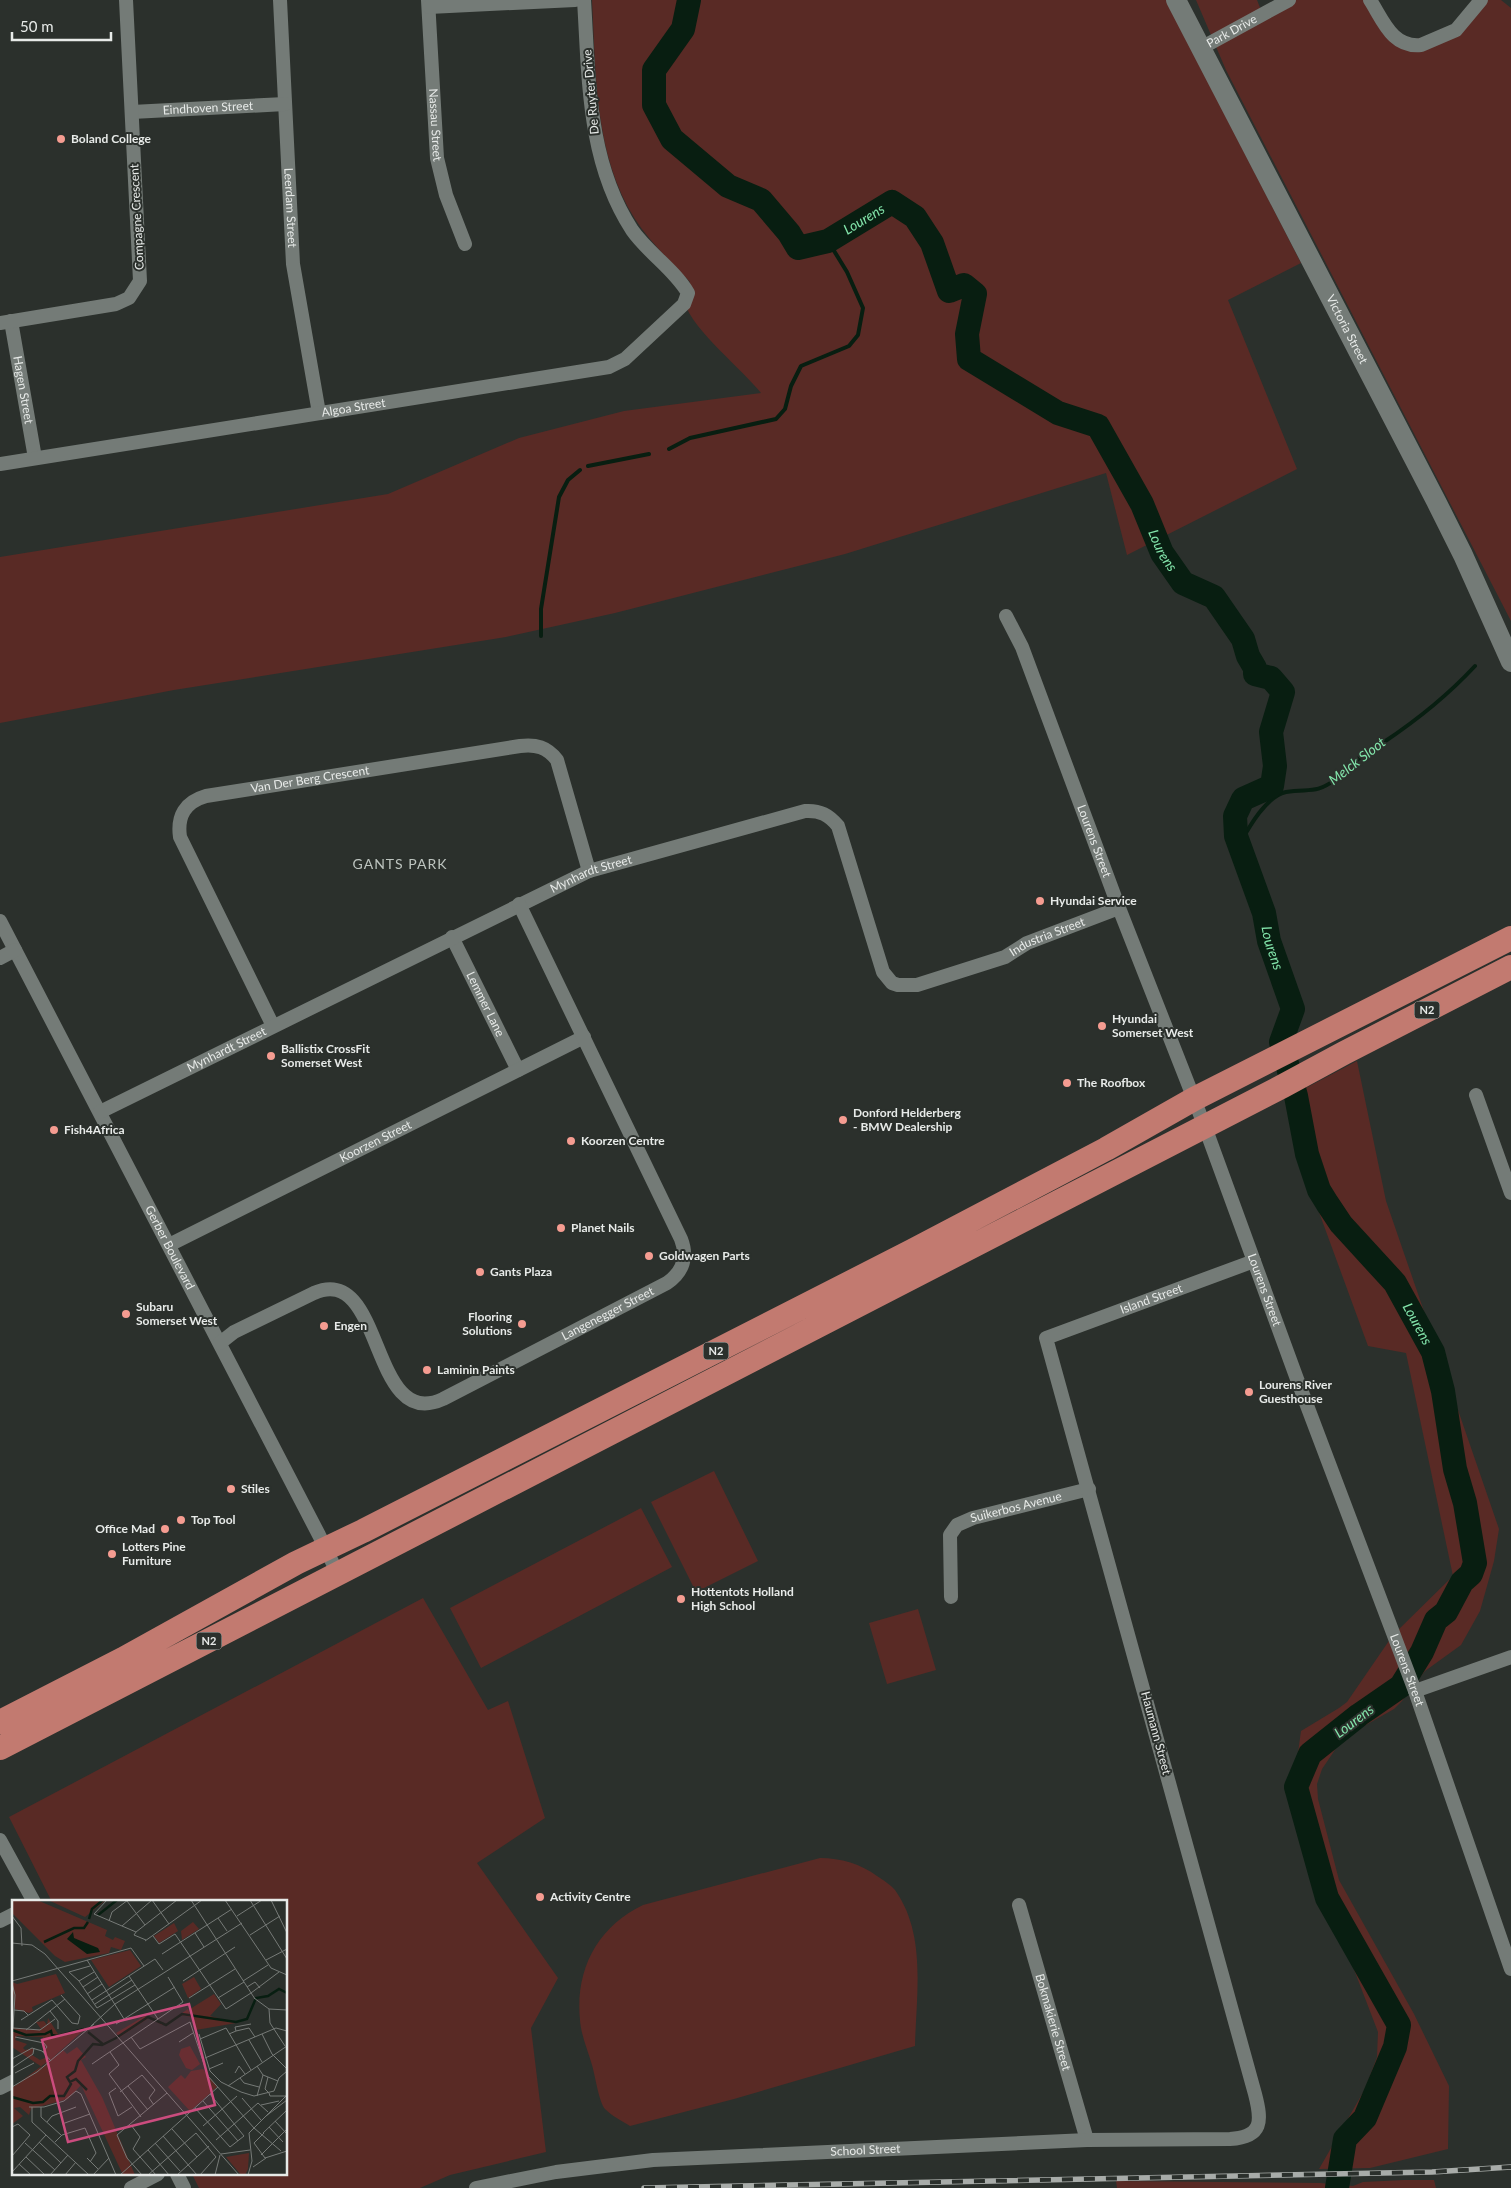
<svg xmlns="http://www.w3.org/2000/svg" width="1511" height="2188" font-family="Lato,sans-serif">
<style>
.green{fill:#592a25}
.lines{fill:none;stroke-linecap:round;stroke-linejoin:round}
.stream{stroke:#081e11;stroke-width:4}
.river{stroke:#081e11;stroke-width:24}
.minor{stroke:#747b77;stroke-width:14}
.secondary{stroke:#747b77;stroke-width:20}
.trunk{stroke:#c27a70;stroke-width:24}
.rail-casing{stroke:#a8aca9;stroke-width:5.5}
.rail{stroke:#2b302c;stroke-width:4;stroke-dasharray:11;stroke-linecap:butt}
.poi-dot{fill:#f59c91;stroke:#2b302c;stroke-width:2}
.labels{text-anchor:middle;stroke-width:4;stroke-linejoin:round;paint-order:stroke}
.shield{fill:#2b302c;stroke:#afb2b0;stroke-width:1}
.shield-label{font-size:11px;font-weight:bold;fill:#e7eae8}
.street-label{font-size:12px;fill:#e7eae8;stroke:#2b302c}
.poi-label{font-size:12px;font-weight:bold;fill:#e7eae8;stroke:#2b302c;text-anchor:start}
.water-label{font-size:14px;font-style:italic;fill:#83e5ab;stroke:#2b302c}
.neighbourhood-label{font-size:14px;letter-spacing:1px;fill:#bdc4bf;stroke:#2b302c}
.inset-river{fill:none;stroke:#081e11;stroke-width:2.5}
.inset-road{fill:none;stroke:#767a77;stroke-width:1}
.view{fill:#cb4c7e;fill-opacity:0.15;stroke:#cb4c7e;stroke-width:2.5}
.inset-edge{fill:none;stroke:#e7eae8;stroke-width:2.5}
</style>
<rect width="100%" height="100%" fill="#2b302c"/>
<!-- green -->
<path class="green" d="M592 0H1166L1301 263 1228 300 1297 469 1127 555 1106 473 845 554 615 613 506 637 174 690 0 723V557L388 494 519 438 624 411 761 393C742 369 694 331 685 304 682 296 686 288 690 282 671 262 650 242 635 219 594 154 596 74 592 0Z
M1196 0H1257L1263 15 1291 0H1370L1402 42 1457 30 1481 0H1501L1511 8V621L1226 70Z
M1357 1061 1386 1201 1499 1529 1494 1561 1480 1611 1461 1645 1425 1671 1402 1701 1394 1709 1343 1738 1322 1769 1317 1784 1318 1799 1339 1880 1414 2014 1449 2086 1448 2149 1370 2168 1319 2169 1365 2089 1377 2057 1378 2032 1353 1967 1326 1917 1316 1890 1292 1796 1301 1731 1339 1708 1347 1702 1393 1635 1453 1576 1406 1353 1368 1346 1294 1144 1298 1141 1285 1099Z
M714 1471 758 1561 696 1592 651 1502Z
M641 1508 672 1567 481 1668 450 1608Z
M423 1598 488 1710 508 1701 545 1818 477 1863 558 1978 531 2028 546 2152 450 2175 420 2188H199L192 2174H286V1902H52L9 1817Z
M918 1609 936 1670 887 1684 869 1623Z
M820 1858C841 1858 861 1864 877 1876 883 1880 891 1885 895 1890 927 1935 916 1995 915 2046L734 2099 630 2126C622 2121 612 2116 605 2109 599 2102 595 2075 592 2065 588 2051 581 2035 580 2020 575 1970 597 1927 643 1905Z
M1404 2180H1434L1436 2188H1117L1116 2181 1320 2183 1353 2186 1363 2182Z"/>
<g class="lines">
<!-- stream -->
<path class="stream" d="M669 449 690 438 776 419 785 409 791 386 801 366 849 346 858 335 863 308 847 272 828 241
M588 466 649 454
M541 636V609L559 497 568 480 580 470
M1239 845C1248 829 1266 796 1286 792 1309 788 1315 795 1336 779 1347 771 1356 759 1368 751 1373 747 1379 745 1384 742 1417 720 1448 695 1475 666"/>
<!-- river -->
<path class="river" id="s1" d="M689 0 683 29 654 70V105L672 139 728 186 761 200 789 233 798 248 828 241 892 202 915 217 932 243 949 291 964 285 975 294 967 334 969 359 1058 413 1098 426 1142 504 1162 553 1183 583 1214 597 1243 639 1248 656 1255 668V674L1271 678 1283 692 1271 732 1275 766 1272 786 1243 799 1235 816 1236 836 1264 913 1269 941 1293 1009 1281 1042 1296 1096 1307 1154 1319 1190 1327 1203 1341 1224 1395 1283 1433 1352 1443 1391 1455 1469 1465 1503 1475 1563 1471 1574 1462 1582 1446 1612 1436 1620 1422 1652 1401 1686 1359 1715 1310 1754 1296 1787 1327 1898 1399 2025 1395 2047 1365 2118 1345 2139 1337 2188"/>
<!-- minor -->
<g class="minor">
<path id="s2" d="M280 0 293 264 319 413"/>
<path id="s3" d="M428 0 437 158 446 195 465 244"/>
<path d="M1370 0C1383 20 1392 48 1421 45L1456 30 1481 0"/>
<path d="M429 7 575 0"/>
<path id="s4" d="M1201 48 1289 0"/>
<path id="s5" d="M132 112 285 104"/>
<path id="s6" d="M11 321 35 458"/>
<path d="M0 323 116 304 129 298 140 281 126 0"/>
<path id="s7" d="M0 464 609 367 625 359 684 304 688 293C674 269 648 253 632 230 587 161 589 78 584 0"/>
<path id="s8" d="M1006 616 1022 647 1119 908 1205 1127 1297 1379 1415 1691 1511 1969"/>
<path id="s9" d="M0 921 319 1535 338 1574"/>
<path id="s10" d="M452 937 518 1070"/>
<path d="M0 958 15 950"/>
<path id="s11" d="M273 1026 180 837C177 816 185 802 206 796L520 746C536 744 547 747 557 760L589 871"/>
<path d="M1476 1095 1511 1193"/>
<path id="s12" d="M100 1112 589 871 805 811C820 810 829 815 838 826L883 972 892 983 898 985H917L1005 957 1027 943 1119 908"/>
<path id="s13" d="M169 1245 584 1037"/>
<path id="s14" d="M220 1343 234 1332 314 1293C385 1262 369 1433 443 1399L667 1283C683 1272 688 1257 681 1239L519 904"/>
<path id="s15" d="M951 1597 950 1535 957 1525 973 1518 1089 1489"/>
<path d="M1415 1691 1511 1657"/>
<path d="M0 1840 34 1902"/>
<path id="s16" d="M1019 1905 1087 2140"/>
<path d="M0 1921 14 1914"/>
<path d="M0 2088 14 2081"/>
<path d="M177 2174 184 2188"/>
<path d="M131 2188 158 2174"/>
<path id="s17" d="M476 2188 556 2172 653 2160 1087 2140 1230 2139C1263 2137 1262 2121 1255 2094L1046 1338 1254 1261"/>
</g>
<!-- secondary -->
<path class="secondary" id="s18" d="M1176 0 1436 501 1463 555 1511 662"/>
<!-- trunk -->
<path class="trunk" d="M0 1722 123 1659 296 1563 363 1531 912 1251 1106 1149 1194 1099 1511 938
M0 1748 1283 1086 1344 1053 1511 967"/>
<defs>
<path id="rail" d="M644 2188 1432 2172 1511 2167"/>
</defs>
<!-- rail casing -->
<use href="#rail" class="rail-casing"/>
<!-- rail -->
<use href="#rail" class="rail"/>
</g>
<!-- markers -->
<g class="poi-dot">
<circle cx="61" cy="139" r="5"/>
<circle cx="1040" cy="901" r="5"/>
<circle cx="1102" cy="1026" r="5"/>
<circle cx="271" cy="1056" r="5"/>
<circle cx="1067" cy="1083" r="5"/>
<circle cx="843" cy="1120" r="5"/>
<circle cx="54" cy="1130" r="5"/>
<circle cx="571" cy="1141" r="5"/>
<circle cx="561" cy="1228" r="5"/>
<circle cx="649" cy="1256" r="5"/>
<circle cx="480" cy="1272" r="5"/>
<circle cx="126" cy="1314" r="5"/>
<circle cx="522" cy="1324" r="5"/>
<circle cx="324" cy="1326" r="5"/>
<circle cx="427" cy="1370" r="5"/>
<circle cx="1249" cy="1392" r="5"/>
<circle cx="231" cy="1489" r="5"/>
<circle cx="181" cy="1520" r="5"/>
<circle cx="165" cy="1529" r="5"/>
<circle cx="112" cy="1554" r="5"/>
<circle cx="681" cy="1599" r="5"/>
<circle cx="540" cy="1897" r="5"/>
</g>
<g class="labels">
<!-- shield labels -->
<g class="shield">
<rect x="1414.5" y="1001.5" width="25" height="17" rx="4"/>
<rect x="703.5" y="1342.5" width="25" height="17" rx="4"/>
<rect x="196.5" y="1632.5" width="25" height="17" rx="4"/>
</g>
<g class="shield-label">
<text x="1427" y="1014">N2</text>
<text x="716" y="1355">N2</text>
<text x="209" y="1645">N2</text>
</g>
<!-- street labels -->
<g class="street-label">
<text dy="4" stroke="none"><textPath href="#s4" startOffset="35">Park Drive</textPath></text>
<text transform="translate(591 92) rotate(-95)" y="4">De Ruyter Drive</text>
<text dy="4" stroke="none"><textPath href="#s5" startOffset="76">Eindhoven Street</textPath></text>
<text dy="4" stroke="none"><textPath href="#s3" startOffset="125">Nassau Street</textPath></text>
<text dy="4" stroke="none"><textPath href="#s2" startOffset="208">Leerdam Street</textPath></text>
<text transform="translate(137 217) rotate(-93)" y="4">Compagne Crescent</text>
<text dy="4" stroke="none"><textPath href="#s18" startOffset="371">Victoria Street</textPath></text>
<text dy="4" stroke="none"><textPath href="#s6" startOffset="70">Hagen Street</textPath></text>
<text dy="4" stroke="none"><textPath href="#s7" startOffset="358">Algoa Street</textPath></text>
<text dy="4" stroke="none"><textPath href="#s11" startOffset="370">Van Der Berg Crescent</textPath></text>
<text dy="4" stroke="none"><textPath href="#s8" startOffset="242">Lourens Street</textPath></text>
<text dy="4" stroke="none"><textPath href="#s12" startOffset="546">Mynhardt Street</textPath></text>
<text dy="4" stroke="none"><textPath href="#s12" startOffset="1139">Industria Street</textPath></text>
<text dy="4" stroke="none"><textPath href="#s10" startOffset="75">Lemmer Lane</textPath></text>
<text dy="4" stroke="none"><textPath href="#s12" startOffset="141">Mynhardt Street</textPath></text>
<text dy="4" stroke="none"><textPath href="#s13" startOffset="231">Koorzen Street</textPath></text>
<text dy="4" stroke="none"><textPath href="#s9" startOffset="368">Gerber Boulevard</textPath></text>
<text dy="4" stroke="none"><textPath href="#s8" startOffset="722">Lourens Street</textPath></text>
<text dy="4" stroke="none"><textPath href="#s17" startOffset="1718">Island Street</textPath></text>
<text dy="4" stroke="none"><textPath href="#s14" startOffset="485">Langenegger Street</textPath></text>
<text dy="4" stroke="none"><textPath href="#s15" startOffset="136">Suikerbos Avenue</textPath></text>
<text dy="4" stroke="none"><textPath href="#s8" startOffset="1128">Lourens Street</textPath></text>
<text transform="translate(1156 1733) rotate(75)" y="4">Haumann Street</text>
<text dy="4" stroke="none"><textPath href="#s16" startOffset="122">Bokmakierie Street</textPath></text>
<text dy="4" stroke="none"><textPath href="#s17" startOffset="392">School Street</textPath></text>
</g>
<!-- poi labels -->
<g class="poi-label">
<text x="71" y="143">Boland College</text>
<text x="1050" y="905">Hyundai Service</text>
<text x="1112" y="1023">Hyundai<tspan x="1112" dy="14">Somerset West</tspan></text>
<text x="281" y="1053">Ballistix CrossFit<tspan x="281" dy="14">Somerset West</tspan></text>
<text x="1077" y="1087">The Roofbox</text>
<text x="853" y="1117">Donford Helderberg<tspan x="853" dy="14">- BMW Dealership</tspan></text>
<text x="64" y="1134">Fish4Africa</text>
<text x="581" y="1145">Koorzen Centre</text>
<text x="571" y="1232">Planet Nails</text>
<text x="659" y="1260">Goldwagen Parts</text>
<text x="490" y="1276">Gants Plaza</text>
<text x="136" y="1311">Subaru<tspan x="136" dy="14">Somerset West</tspan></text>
<text x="512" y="1321" text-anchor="end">Flooring<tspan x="512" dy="14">Solutions</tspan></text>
<text x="334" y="1330">Engen</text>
<text x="437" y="1374">Laminin Paints</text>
<text x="1259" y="1389">Lourens River<tspan x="1259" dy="14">Guesthouse</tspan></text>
<text x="241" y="1493">Stiles</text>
<text x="191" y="1524">Top Tool</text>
<text x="155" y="1533" text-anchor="end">Office Mad</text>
<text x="122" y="1551">Lotters Pine<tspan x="122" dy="14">Furniture</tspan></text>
<text x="691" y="1596">Hottentots Holland<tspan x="691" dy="14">High School</tspan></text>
<text x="550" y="1901">Activity Centre</text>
</g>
<!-- water labels -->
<g class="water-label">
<text dy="5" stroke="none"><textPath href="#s1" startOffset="396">Lourens</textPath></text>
<text dy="5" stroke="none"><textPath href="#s1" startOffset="921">Lourens</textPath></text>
<text transform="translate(1357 761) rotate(-38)" y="5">Melck Sloot</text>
<text dy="5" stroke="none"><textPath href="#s1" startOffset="1402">Lourens</textPath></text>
<text dy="5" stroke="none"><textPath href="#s1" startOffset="1822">Lourens</textPath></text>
<text transform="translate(1354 1721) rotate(-37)" y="5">Lourens</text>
</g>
<!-- neighbourhood labels -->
<g class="neighbourhood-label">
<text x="400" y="869">GANTS PARK</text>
</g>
</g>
<!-- overview -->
<g transform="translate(12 1900)">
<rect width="275" height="275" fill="#2b302c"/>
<path d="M0 0H25L95 30 93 36 101 40 103 37 113 41 109 50 99 47 97 53 53 62 43 56 0 13ZM36 0H94L73 17ZM181 22 187 29 170 40 169 31ZM162 23 166 31 147 43 142 36ZM118 50 129 66 97 87 79 60ZM44 74 53 93 20 107 21 111 17 113 3 109 0 82 5 84ZM182 77 189 89 176 98 170 84ZM202 94 209 104 198 116 224 123 184 130 178 109ZM176 109 179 117 169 115 155 125H150L137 118 108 137 104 133 133 116 154 124ZM36 118 46 134 73 129 30 167 0 147V128L25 130 29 129 24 122 32 121 35 125ZM5 136 31 137 30 142 34 148 31 152 35 157 28 160 20 155 22 148 13 150 11 148 15 144 3 140ZM178 146 188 164 180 170 174 168 167 155 169 149ZM65 147 74 157 69 160 90 197 123 275H111L69 185 56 199 19 209 17 215 8 207 2 208 11 216 0 224V188L51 150 55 154ZM191 169 205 187 178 211 156 187 169 175 173 179 179 171ZM237 253 236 269 233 275H229L214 257Z" fill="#592a25" fill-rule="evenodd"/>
<path d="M61 32 62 38 86 48 88 52 75 54 55 39Z" fill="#081e11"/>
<path class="inset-river" d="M86 15 105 0M77 19 80 9 91 0M32 42 62 28H72L76 22M0 130 14 135 33 134 39 131 40 135 45 136 72 129M76 132 92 145M58 182 64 179 75 190M0 197 21 203 31 202 38 196H52L59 184 55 177 63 171 66 161 81 144 90 145 104 138 136 117 154 125 170 114 224 122 235 119 244 98 256 96 267 89 275 93"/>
<path class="inset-road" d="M95 0 82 14 124 32 122 35 134 40M140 0 157 24M179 0 243 99M213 0 259 68 275 75M238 0 275 59M259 0 275 33M115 1 133 25M0 16 9 28 10 46M225 16 250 0M206 18 215 31M97 21 100 12 116 0M110 26 140 0M124 32 165 0M183 33 192 47M238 35 268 16M141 36 147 44 163 34 214 109 239 93M133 41 190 0M0 43 20 45 33 54 227 275M150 54 220 9M75 60 112 119M254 60 275 49M117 76 146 119M0 81 119 48 132 66M67 81 85 108 100 99M67 81 57 72 78 66M67 81 82 72M171 81 223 47M231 81 256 65M0 83 3 95 1 128 28 130 43 119M71 87 86 77M235 87 243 82 248 88M239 93 267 72M75 94 90 84M177 98 223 69M206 98 232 82M242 98 257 109 275 110M100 99 123 85M80 100 143 59 151 70M83 104 120 80M257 109 258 123 273 146M2 110 12 111 16 115M38 111 46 121V129M9 120 40 100 60 123 66 124 68 116 49 95M104 124 163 87M79 126 103 104 230 23M14 130 53 99M224 131 237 128 243 137M187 134 198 171 209 182 229 192 242 196 262 191 267 178 275 171M217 134 224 131 223 127 239 124M250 134 260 154 275 169M3 137 32 143 35 147 31 152M119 137 128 149 178 122 196 176 242 228 269 251M188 139 214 128 239 170M237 140 250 162M167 142 181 133M98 152 107 165 97 174 129 217M193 158 264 128 275 131M0 159 20 148 30 151 39 161M80 164 171 102 156 77M245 166 251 175 266 181M0 168 21 154 22 148M197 169 211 163M3 173 22 163M223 173 227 166 233 174M256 177 253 189 257 193M228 178 232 183 247 187M116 186 136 210M216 186 275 146M0 187 25 172 82 124M104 188 97 193 106 216 120 207M108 192 130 175 143 190 137 198 142 205M257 193 258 196H274M245 196 251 175M230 198 249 220M191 201 226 241M249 205 267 201M17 207H32L52 201 64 191 69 194 104 275M20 207V222L77 275M29 207V217L49 235M183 208 218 247 232 236 198 194M254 216 275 200M263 221 275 234M35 222 40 216 64 207M50 224 78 214M119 225 128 237 121 249 144 275M191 226 225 196M0 227 6 224 18 235 0 256M257 227 271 242M160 229 185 257M251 233 275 210M252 233 242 243 253 258 275 251M151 236 185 275M204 240 246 203 256 212M27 242 49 263M43 242 50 235 73 228 84 253 78 262M13 243 43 270M143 243 168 271M136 250 157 275M209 254 238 250M249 255 275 229M14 257 33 275M75 258 86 269M7 264 19 275M241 267 254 258M0 272 34 235M38 275 56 255M53 275 64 262M81 275 97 258M108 275 206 187M130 275 115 258 105 235 155 193M136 275 184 233 204 257 188 275M165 275 197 246M203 275 208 255M236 275 240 261 237 233 275 195"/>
<path class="view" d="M177 104 203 205 56 242 30 140Z"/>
<rect width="275" height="275" class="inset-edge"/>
</g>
<!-- scale -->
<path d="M12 32v8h99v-8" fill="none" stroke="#e7eae8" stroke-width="2.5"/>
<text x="20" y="32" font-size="15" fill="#e7eae8" stroke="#2b302c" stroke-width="4" paint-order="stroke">50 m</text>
</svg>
